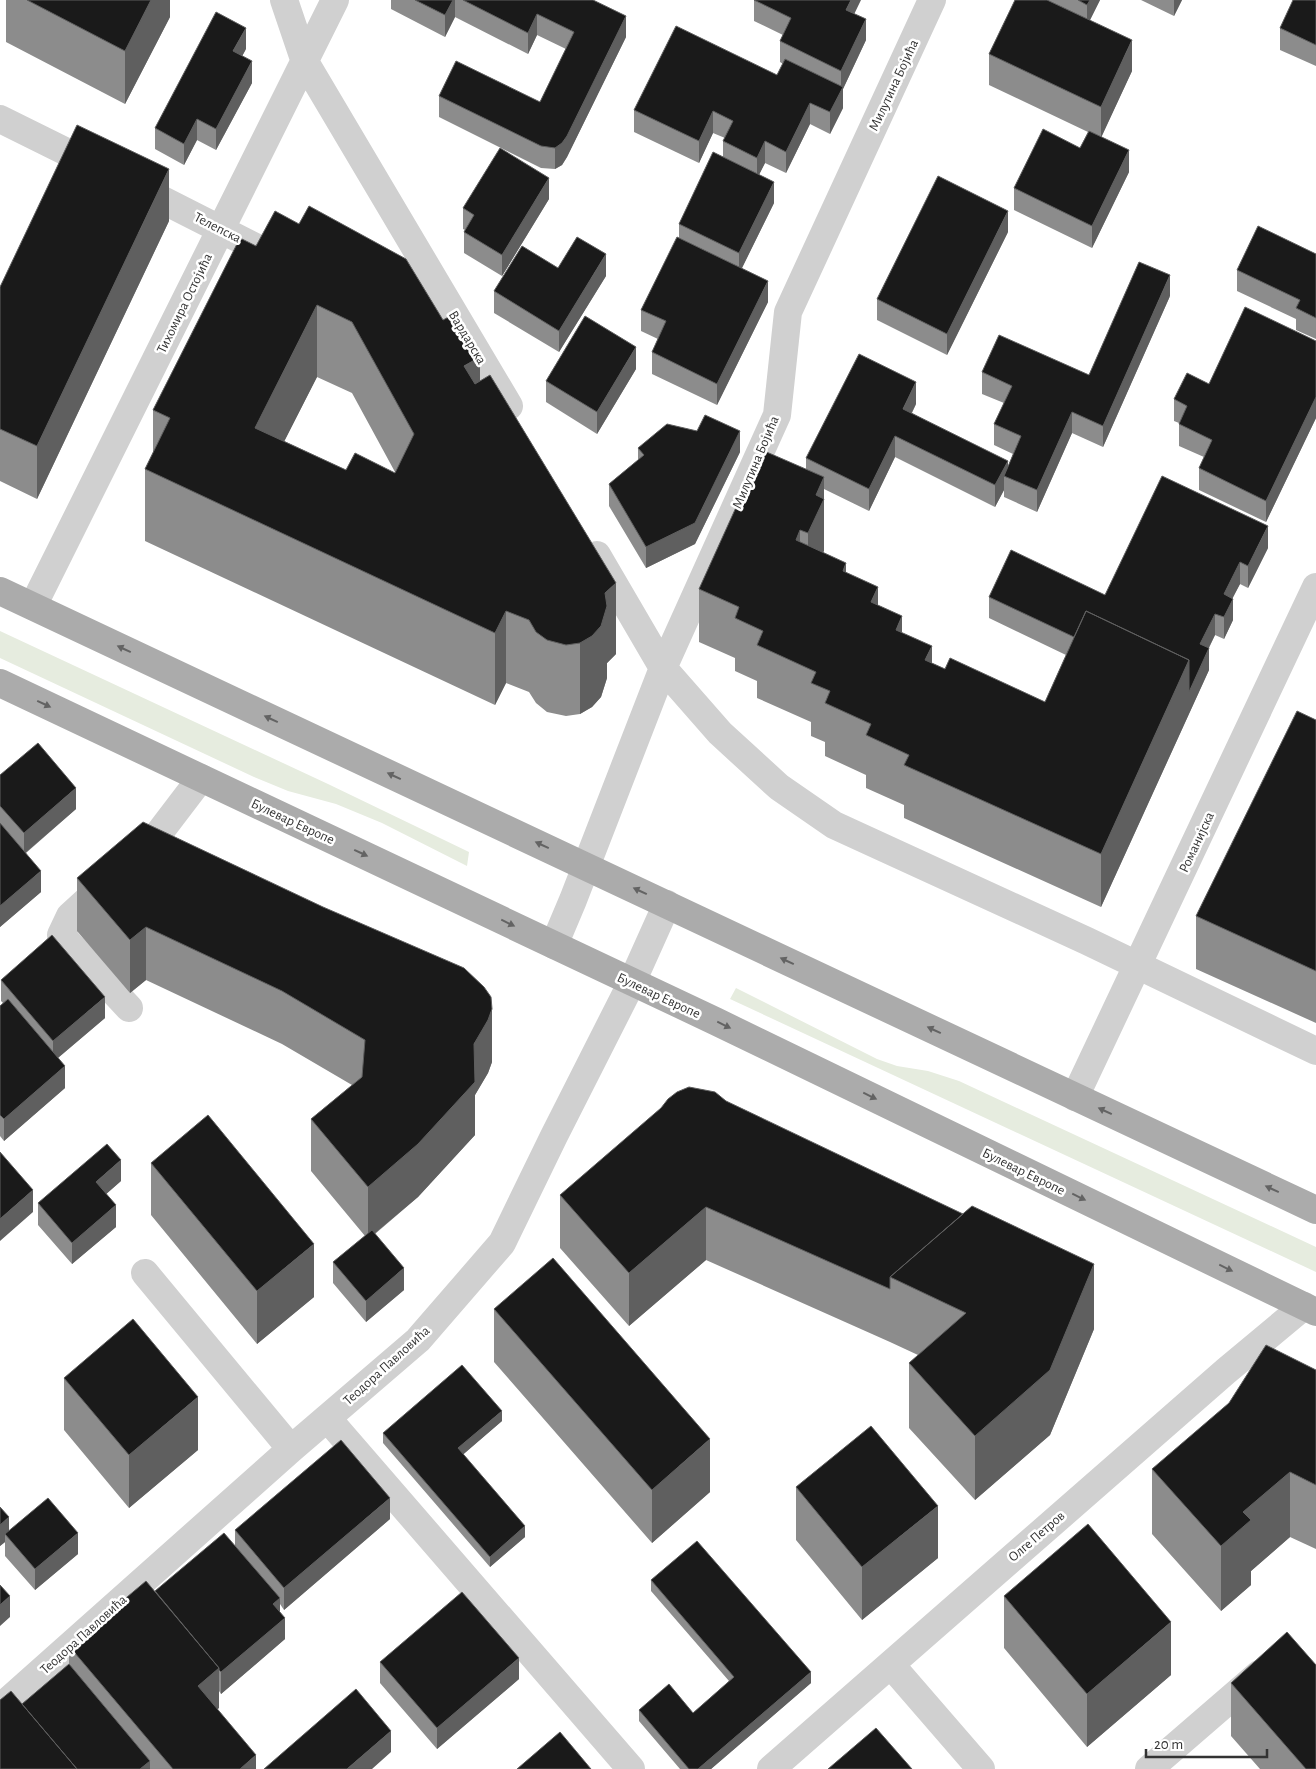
<svg xmlns="http://www.w3.org/2000/svg" width="1316" height="1769" font-family="'Alegreya Sans',sans-serif">
<style>
.green{fill:#e6ecdf}
.lines{fill:none;stroke-linecap:round;stroke-linejoin:round}
.minor{stroke:#d0d0d0;stroke-width:28}
.major{stroke:#ababab;stroke-width:28}
.wall{fill:#8c8c8c;fill-rule:evenodd}
.shaded-wall{fill:#5f5f5f}
.building{fill:#1a1a1a;stroke:#5f5f5f;fill-rule:evenodd}
.oneway{fill:#636363}
.labels{text-anchor:middle;stroke-width:5;stroke-linejoin:round;paint-order:stroke}
.street-label{font-size:14px;fill:#333;stroke:#fff}
</style>
<rect width="100%" height="100%" fill="#fff"/>
<!-- green -->
<path class="green" d="M0 631 328 784 469 852 467 866 382 823 336 804 288 791 254 777 0 658Z
M736 988 877 1059 897 1066 928 1071 959 1081 1316 1247V1272L730 999Z"/>
<g class="lines">
<!-- minor -->
<path class="minor" d="M284 0 305 62 509 406
M0 119 99 168
M135 186 275 257
M597 555 663 668 720 733 779 787 834 825 1087 941 1316 1051
M33 606 335 0
M135 857 153 841 201 778
M105 884 70 916 61 935 129 1008
M554 945 573 900 663 668 777 415 788 312 932 0
M1075 1097 1316 587
M145 1273 291 1449
M327 1418 631 1769
M891 1665 981 1769
M0 1708 291 1449 418 1340 502 1243 554 1136 632 982 667 904
M771 1769 1226 1371 1304 1306
M1149 1769 1259 1674"/>
<!-- major -->
<path class="major" d="M0 591 1316 1210
M0 683 715 1021 1316 1312"/>
</g>
<!-- wall -->
<path class="wall" d="M6 0H170V17L125 104 6 42Z
M391 0H593L626 37 567 157 562 165 555 169 541 168 439 117V96L540 102 566 49 537 35 528 54 455 17 445 37 391 9Z
M754 0 855 14 866 40 843 89V108L830 134 810 124 786 173 765 163 759 174 774 203 742 268 768 302 717 405 652 374V352L658 339 641 331V310L679 238V224L723 157V141L725 138 713 133 699 163 634 132V110L777 75 783 64 780 62V41L783 35 754 21Z
M1015 0H1100L1090 20 1132 71 1101 137 1129 172 1092 248 1014 210V188L1080 148 1088 132 989 85V54Z
M1141 0H1182L1174 16Z
M1316 0V66L1280 50V28Z
M246 49 242 56 252 83 216 150 197 140 184 165 155 149V128Z
M549 199 502 276 464 253V232L465 230 463 229V208Z
M169 221 37 499 0 481V287Z
M1008 232 947 355 877 320V299Z
M240 238 480 381 616 654 607 663V678L601 697 592 707 580 714 566 716 547 712 536 703 529 692 506 683 495 705 145 541V469L153 454V410ZM317 377 352 393 395 472V473L346 470 284 441Z
M1316 254V339L1296 330V319L1237 291V270Z
M606 276 559 352 494 313V291Z
M1170 296 1103 447 1072 433 1037 512 1004 497V490L995 507 895 457 869 511 824 489V532L823 552 846 573 878 605 902 633 932 663 945 669 1045 702 1066 655 989 618V597L1105 595 1268 548 1248 588 1240 584 1232 598 1233 620 1224 639 1215 635 1209 648V670L1101 907 904 818V805L866 788V775L825 756V742L811 736V722L757 698V681L735 671V658L699 642V589L806 469V458L916 404 912 413 1008 467 1013 454 994 445V424L1004 403 982 394V372L1089 375Z
M1316 341V418L1266 522 1199 490V468L1204 457 1179 446V423L1174 421V399L1209 384Z
M636 369 597 434 546 402V381Z
M638 448 740 452 695 544 646 568 609 506V484L638 460Z
M1316 720V1023L1196 969V916Z
M0 775 76 809 26 853 41 892 0 927Z
M77 878 492 1062 488 1073 475 1095V1135L418 1197 375 1234 404 1290 366 1322 333 1283V1262L365 1236 311 1171V1119L352 1085 282 1044 146 980 130 993 77 931Z
M1 980 105 1018 58 1058 65 1088 4 1141 0 1136V1006L3 1003 1 1001Z
M726 1101 1094 1329 1050 1435 975 1500 909 1428V1363L918 1355 890 1342 706 1260 629 1326 560 1248V1195Z
M151 1163 314 1297 257 1344 151 1215Z
M121 1181 106 1194 116 1227 72 1264 38 1225V1203Z
M494 1309 710 1492 652 1543 494 1362Z
M1316 1370V1549L1290 1537 1251 1571V1585L1221 1611 1152 1534V1469Z
M64 1378 198 1450 129 1508 64 1430Z
M502 1421 463 1454 525 1537 490 1567 383 1443V1433Z
M796 1487 938 1558 862 1620 796 1540Z
M0 1507 9 1531 78 1554 35 1590 5 1556V1542L0 1546Z
M390 1519 284 1610 280 1604V1612L285 1639 221 1694 219 1691V1708L217 1709 256 1769H0L22 1704 69 1664V1646L155 1591 235 1545V1530Z
M651 1580 811 1683 711 1769H680L639 1721V1710L693 1713 729 1681 651 1591Z
M1004 1596 1171 1675 1087 1747 1004 1648Z
M380 1662 519 1679 437 1749 380 1683Z
M1231 1683 1316 1769H1260L1231 1736Z"/>
<!-- shaded-wall -->
<path class="shaded-wall" d="M151 0H170V17L125 104V51Z
M453 0H455V17L445 37V15Z
M851 0H861L846 31V10Z
M1090 0H1100L1087 26V5Z
M1174 0H1182L1174 16Z
M537 14V35L528 54V33Z
M626 16V37L567 157 562 165 555 169V148Z
M866 19V40L843 89V108L830 134V112L841 90V71Z
M246 28V49L233 73V51Z
M1132 40V71L1101 138V107Z
M252 61V83L216 150V129Z
M810 103V124L786 173V152Z
M713 111V133L699 163V141Z
M197 119V140L184 165V144Z
M765 141V163L757 179V158Z
M1129 150V172L1092 248V226Z
M169 169V221L37 499V446Z
M549 178V199L502 276V255Z
M774 182V203L739 274V253Z
M1008 211V232L947 355V334Z
M606 254V276L559 352V331Z
M1170 275V296L1103 447V426Z
M768 281V302L717 405V384Z
M317 305V377L255 499V428Z
M636 347V369L597 434V412Z
M480 357V428L464 366Z
M916 382V404L903 430V409Z
M1316 397V418L1266 522V501Z
M1072 412V433L1037 512V490Z
M740 431V452L695 544 646 568V547Z
M895 436V457L869 511V489Z
M1008 461V478L1004 476V490L995 507V485Z
M824 477V551L808 586V533L816 495Z
M1268 526V548L1248 588V566Z
M800 530V582L796 540Z
M1240 562V584L1224 615V594Z
M846 563V616L843 571Z
M616 583V654L607 663V678L601 697 592 707 580 714V643L605 593Z
M878 587V640L871 602Z
M1233 599V620L1224 639V617Z
M506 611V683L495 705V633Z
M1215 614V635L1200 665V644Z
M902 616V669L896 630Z
M932 646V699L925 660Z
M1209 648V670L1101 907V854L1189 660Z
M76 788V809L24 854V833Z
M41 871V892L0 927V906Z
M146 927V980L130 993V940Z
M105 997V1018L53 1062V1041Z
M492 1009V1062L488 1073 475 1095V1135L418 1197 368 1239V1187L474 1044Z
M65 1066V1088L4 1141V1119Z
M121 1160V1181L96 1203V1182Z
M33 1190V1212L0 1241V1219Z
M116 1205V1227L72 1264V1243Z
M706 1207V1260L629 1326V1273Z
M314 1244V1297L257 1344V1291Z
M1094 1264V1329L1050 1435 975 1500V1436Z
M404 1268V1290L366 1322V1301Z
M198 1397V1450L129 1508V1455Z
M502 1411V1421L458 1459V1448Z
M710 1439V1492L652 1543V1490Z
M1290 1472V1537L1251 1571V1585L1221 1611V1546L1243 1512Z
M390 1498V1519L284 1610V1588Z
M938 1506V1558L862 1620V1567Z
M9 1517V1538L5 1534V1542L0 1546V1525Z
M525 1526V1537L490 1567V1557Z
M78 1533V1554L35 1590V1569Z
M10 1596V1617L0 1626V1605Z
M280 1598V1619L273 1604Z
M285 1618V1639L221 1694V1672Z
M1171 1622V1675L1087 1747V1694Z
M519 1658V1679L437 1749V1728Z
M219 1668V1708L198 1725V1686Z
M811 1672V1683L711 1769H698Z
M391 1731V1752L372 1769H347Z
M256 1755V1769H240Z
M150 1761V1769H140Z"/>
<!-- building -->
<path class="building" d="M27 0H151L125 51Z
M415 0H453L445 15Z
M463 0H593L626 16 567 136 562 143 555 148 541 146 439 96 456 61 540 102 574 32 537 14 528 33Z
M754 0H851L846 10 866 19 841 71 780 41 791 18Z
M1015 0H1047L1132 40 1101 107 989 54Z
M1078 0H1090L1087 5Z
M1293 0H1316V45L1280 28Z
M216 12 246 28 233 51 252 61 216 129 197 119 184 144 155 128Z
M676 26 777 75 785 59 843 87 830 112 810 103 786 152 765 141 757 158 723 141 733 121 713 111 699 141 634 110Z
M77 125 169 169 37 446 0 429V287Z
M1043 129 1080 148 1089 131 1129 150 1092 226 1014 188Z
M500 148 549 178 502 255 464 232 474 215 463 208Z
M713 152 774 182 739 253 679 224Z
M938 176 1008 211 947 334 877 299Z
M309 206 406 259 443 320 454 314 480 357 464 366 475 384 490 375 616 583 605 593 607 606 601 626 592 636 580 643 566 645 547 640 536 632 529 620 506 611 495 633 145 469 170 418 153 410 240 238 256 246 275 211 299 224ZM317 305 352 322 414 434 395 473 355 453 346 470 255 428Z
M1258 226 1316 254V318L1296 308 1300 300 1237 270Z
M577 237 606 254 559 331 494 291 522 246 558 268Z
M677 237 768 281 717 384 652 352 666 321 641 310Z
M1139 262 1170 275 1103 426 1072 412 1037 490 1004 476 1021 436 994 424 1012 386 982 372 999 335 1089 375Z
M1245 307 1316 341V397L1266 501 1199 468 1212 440 1179 424 1187 406 1174 399 1187 373 1209 384Z
M585 316 636 347 597 412 546 381Z
M859 354 916 382 903 409 1008 461 995 485 895 436 869 489 806 458Z
M705 415 740 431 695 523 646 547 609 484 644 455 638 448 667 424 697 431Z
M762 450 824 477 816 495 824 499 808 533 800 530 796 540 846 563 843 571 878 587 871 602 902 616 896 630 932 646 925 660 945 669 950 658 1045 702 1086 611 1189 660 1101 854 904 765 909 755 866 735 871 724 825 703 830 691 811 683 816 672 757 645 763 631 735 618 739 607 699 589Z
M1162 476 1268 526 1248 566 1240 562 1224 594 1233 599 1224 617 1215 614 1200 644 1209 648 1189 692V660L1086 611 1074 637 989 597 1011 550 1105 595Z
M1297 711 1316 720V971L1196 916Z
M38 743 76 788 24 833 0 806V775Z
M143 822 323 907 464 968 484 987 491 997 492 1009 488 1020 474 1044 475 1082 418 1144 368 1187 311 1119 362 1077 365 1040 282 991 146 927 130 940 77 878Z
M0 823 41 871 0 906Z
M52 935 105 997 53 1041 1 980Z
M8 999 65 1066 4 1119 0 1115V1006Z
M689 1087 715 1092 726 1101 963 1214 890 1277V1289L706 1207 629 1273 560 1195 661 1108 668 1099 677 1092Z
M208 1115 314 1244 257 1291 151 1163Z
M107 1144 121 1160 96 1182 116 1205 72 1243 38 1203Z
M0 1152 33 1190 0 1219Z
M972 1206 1094 1264 1050 1370 975 1436 909 1363 966 1313 890 1277Z
M372 1230 404 1268 366 1301 333 1262Z
M553 1258 710 1439 652 1490 494 1309Z
M133 1319 198 1397 129 1455 64 1378Z
M1266 1345 1316 1370V1485L1290 1472 1243 1512 1251 1520 1221 1546 1152 1469 1229 1403Z
M462 1365 502 1411 458 1448 525 1526 490 1557 383 1433Z
M871 1426 938 1506 862 1567 796 1487Z
M341 1440 390 1498 284 1588 235 1530Z
M48 1498 78 1533 35 1569 5 1534Z
M0 1507 9 1517 0 1525Z
M1088 1524 1171 1622 1087 1694 1004 1596Z
M224 1533 280 1598 273 1604 285 1618 221 1672 219 1670V1668L155 1591Z
M697 1541 811 1672 698 1769H689L639 1710 669 1684 693 1713 734 1677 651 1580Z
M146 1581 219 1668 198 1686 256 1755 240 1769H173L69 1646Z
M0 1585 10 1596 0 1605Z
M462 1592 519 1658 437 1728 380 1662Z
M1287 1632 1316 1665V1769H1306L1231 1683Z
M69 1664 150 1761 140 1769H77L22 1704Z
M356 1689 391 1731 347 1769H264Z
M11 1691 77 1769H0V1700Z
M876 1728 912 1769H828Z
M560 1732 591 1769H517Z"/>
<!-- one-way arrows -->
<defs><path id="oneway-solid" d="M-6-.8H1V-3.2L6.5 0L1 3.2V.8H-6Z" transform="scale(1.25)"/></defs>
<g class="oneway">
<use href="#oneway-solid" transform="translate(124 649) rotate(-155)"/>
<use href="#oneway-solid" transform="translate(44 704) rotate(25)"/>
<use href="#oneway-solid" transform="translate(271 719) rotate(-155)"/>
<use href="#oneway-solid" transform="translate(394 776) rotate(-155)"/>
<use href="#oneway-solid" transform="translate(542 845) rotate(-155)"/>
<use href="#oneway-solid" transform="translate(361 853) rotate(25)"/>
<use href="#oneway-solid" transform="translate(640 891) rotate(-155)"/>
<use href="#oneway-solid" transform="translate(508 923) rotate(26)"/>
<use href="#oneway-solid" transform="translate(787 961) rotate(-155)"/>
<use href="#oneway-solid" transform="translate(724 1025) rotate(26)"/>
<use href="#oneway-solid" transform="translate(934 1030) rotate(-155)"/>
<use href="#oneway-solid" transform="translate(870 1096) rotate(26)"/>
<use href="#oneway-solid" transform="translate(1105 1111) rotate(-155)"/>
<use href="#oneway-solid" transform="translate(1272 1189) rotate(-155)"/>
<use href="#oneway-solid" transform="translate(1079 1197) rotate(26)"/>
<use href="#oneway-solid" transform="translate(1226 1268) rotate(26)"/>
</g>
<g class="labels">
<!-- street labels -->
<g class="street-label">
<text transform="translate(893 85) rotate(-65)" y="5">Милутина Бојића</text>
<text transform="translate(218 227) rotate(27)" y="5">Телепска</text>
<text transform="translate(184 303) rotate(-64)" y="5">Тихомира Остојића</text>
<text transform="translate(468 337) rotate(59)" y="5">Вардарска</text>
<text transform="translate(755 462) rotate(-67)" y="5">Милутина Бојића</text>
<text transform="translate(293 821) rotate(25)" y="5">Булевар Европе</text>
<text transform="translate(1196 842) rotate(-65)" y="5">Романијска</text>
<text transform="translate(659 995) rotate(25)" y="5">Булевар Европе</text>
<text transform="translate(1024 1171) rotate(26)" y="5">Булевар Европе</text>
<text transform="translate(386 1365) rotate(-42)" y="5">Теодора Павловића</text>
<text transform="translate(1036 1536) rotate(-41)" y="5">Олге Петров</text>
<text transform="translate(83 1634) rotate(-42)" y="5">Теодора Павловића</text>
</g>
</g>
<!-- scale -->
<path d="M1146 1749v8h121v-8" fill="none" stroke="#333333" stroke-width="2.5"/>
<text x="1154" y="1749" font-size="15" fill="#333333" stroke="#ffffff" stroke-width="4" paint-order="stroke">20 m</text>
</svg>
